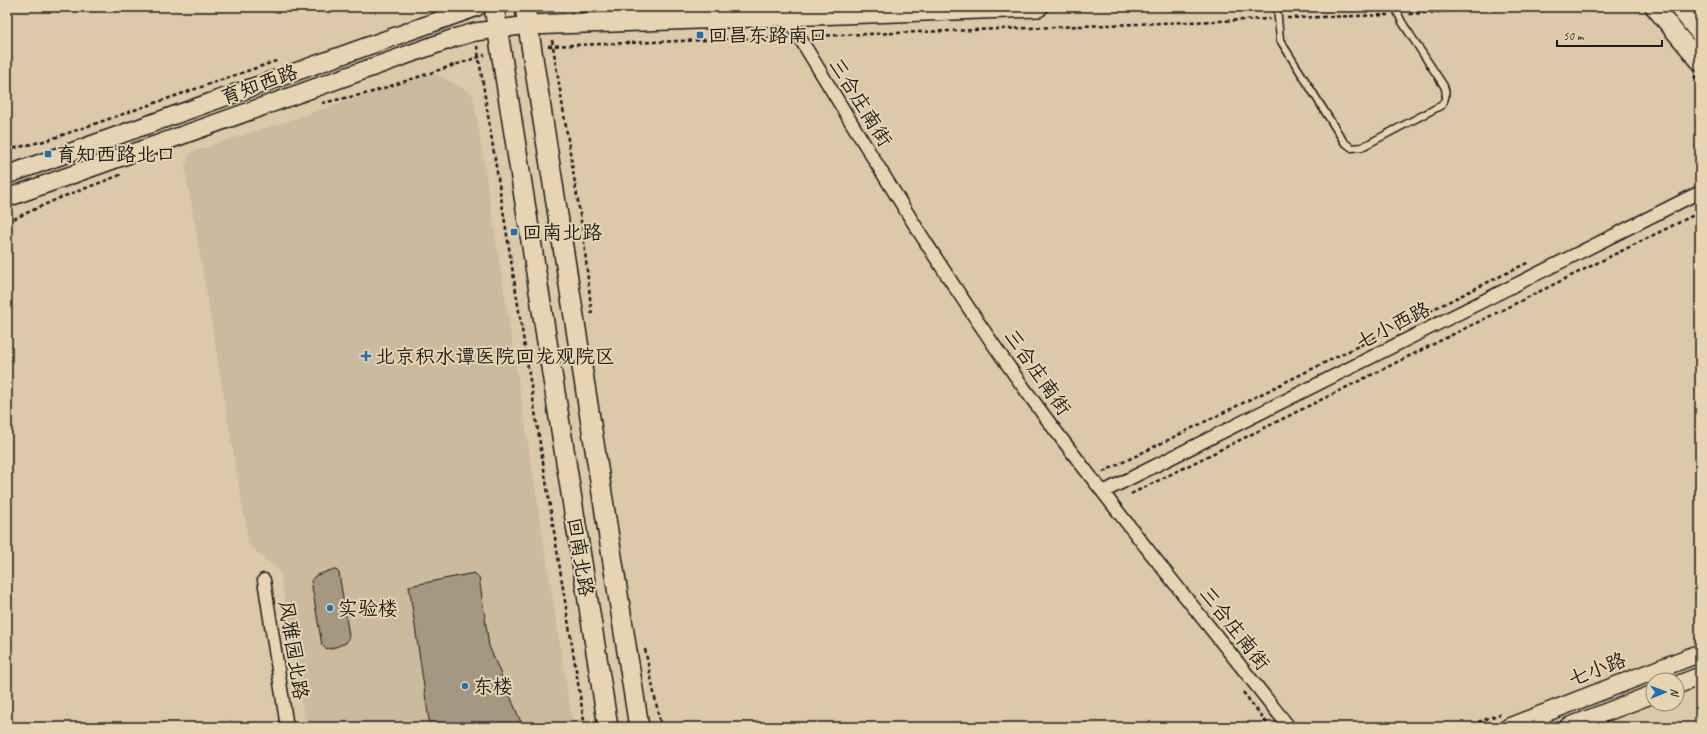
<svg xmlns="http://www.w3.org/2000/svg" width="1707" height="734" font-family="Caveat,'LXGW WenKai TC',sans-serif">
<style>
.built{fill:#cbba9d}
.building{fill:#a59881;stroke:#1c1c1c}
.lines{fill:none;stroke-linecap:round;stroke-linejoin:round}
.lane-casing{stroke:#1c1c1c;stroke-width:9}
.street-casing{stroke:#1c1c1c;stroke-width:15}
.secondary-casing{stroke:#1c1c1c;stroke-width:20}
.primary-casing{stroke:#1c1c1c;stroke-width:22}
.path{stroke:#1c1c1c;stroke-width:2.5;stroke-dasharray:4 3;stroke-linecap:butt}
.lane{stroke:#e7d4b2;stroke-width:6}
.street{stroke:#e7d4b2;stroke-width:12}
.secondary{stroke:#e7d4b2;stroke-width:17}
.primary{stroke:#e7d4b2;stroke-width:19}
.poi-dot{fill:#1f6fb2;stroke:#e7d4b2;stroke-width:1.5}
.labels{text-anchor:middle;stroke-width:4;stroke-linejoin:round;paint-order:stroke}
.poi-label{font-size:20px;fill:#1c1c1c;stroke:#e7d4b2;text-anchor:start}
.street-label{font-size:20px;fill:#1c1c1c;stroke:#e7d4b2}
</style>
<rect width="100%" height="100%" fill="#dbc9a9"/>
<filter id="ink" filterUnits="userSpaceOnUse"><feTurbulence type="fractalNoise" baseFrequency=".025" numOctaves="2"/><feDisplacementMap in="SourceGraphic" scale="8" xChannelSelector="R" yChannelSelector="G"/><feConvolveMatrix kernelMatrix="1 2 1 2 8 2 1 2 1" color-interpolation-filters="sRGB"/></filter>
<g filter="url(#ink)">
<!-- built -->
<path class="built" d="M434 73 473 94 573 727H306L280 572 249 545 185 167 191 152Z"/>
<!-- building -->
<path class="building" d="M331 570H336L339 573 349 636 346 643 330 649 325 648 322 645 311 581 315 576Z
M474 573 479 577 489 646 523 727H430L409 586Z"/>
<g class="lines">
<defs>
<path id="lane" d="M1277 7 1280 40 1344 142 1352 148 1362 147 1442 105C1446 98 1447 93 1444 86L1402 22 1395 7"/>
<path id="street" d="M787 17C869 151 949 287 1043 414 1122 520 1207 623 1289 727
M1103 492 1700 192
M264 580 287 727"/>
<path id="secondary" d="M1654 7 1700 62
M1678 7 1700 34
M7 175 477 7
M7 198 454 38 475 32 528 25
M1677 685 1700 676
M1509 727 1700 653
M1568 727 1653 694"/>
<path id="primary" d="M494 7 608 727
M525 7 639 727
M528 25 1038 7"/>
</defs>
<!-- lane casing -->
<use href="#lane" class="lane-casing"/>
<!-- street casing -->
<use href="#street" class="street-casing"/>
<!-- secondary casing -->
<use href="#secondary" class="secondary-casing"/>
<!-- primary casing -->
<use href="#primary" class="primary-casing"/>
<!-- path -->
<path class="path" d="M1409 14 1506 7
M1287 18 1388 15
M813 36 1270 19
M552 40 583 233 592 316
M477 46 585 727
M548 46 785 37
M1694 76 1700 83
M322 103 369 93 485 55
M7 150 48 140 279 60
M7 222 57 199 123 174
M1103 472 1529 262
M1131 494 1700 212
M645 649 661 727
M1243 692 1270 727
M1663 707 1669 704
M1301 722 1305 727
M1465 727 1500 714"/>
<!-- lane -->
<use href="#lane" class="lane"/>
<!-- street -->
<use href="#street" class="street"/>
<!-- secondary -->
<use href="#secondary" class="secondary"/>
<!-- primary -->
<use href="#primary" class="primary"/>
</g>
</g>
<!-- markers -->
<g class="poi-dot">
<rect x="696" y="31" width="8" height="8" rx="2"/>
<rect x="44" y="150" width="8" height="8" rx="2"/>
<rect x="510" y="228" width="8" height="8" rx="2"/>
<path d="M364 350h4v4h4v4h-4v4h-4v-4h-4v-4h4z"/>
<circle cx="330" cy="608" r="4"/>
<circle cx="465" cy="686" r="4"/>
</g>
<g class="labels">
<!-- poi labels -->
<g class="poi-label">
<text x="708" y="42">回昌东路南口</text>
<text x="56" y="161">育知西路北口</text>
<text x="522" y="239">回南北路</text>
<text x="375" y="363">北京积水谭医院回龙观院区</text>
<text x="338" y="615">实验楼</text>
<text x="473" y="693">东楼</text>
</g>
<!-- street labels -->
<g class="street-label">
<text transform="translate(259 84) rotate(-20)" y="7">育知西路</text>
<text transform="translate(861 102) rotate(58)" y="7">三合庄南街</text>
<text transform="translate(1393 325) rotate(-27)" y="7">七小西路</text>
<text transform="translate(1038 372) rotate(55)" y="7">三合庄南街</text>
<text transform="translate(581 557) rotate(81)" y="7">回南北路</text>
<text transform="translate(1235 628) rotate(52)" y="7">三合庄南街</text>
<text transform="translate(294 650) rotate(81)" y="7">风雅园北路</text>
<text transform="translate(1597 669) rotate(-21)" y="7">七小路</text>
</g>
</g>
<!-- margin -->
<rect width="1707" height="734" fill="none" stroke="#e7d4b2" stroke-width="24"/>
<rect x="12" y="12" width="1683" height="710" fill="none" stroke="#1c1c1c" stroke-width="1.5" filter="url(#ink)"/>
<!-- north arrow -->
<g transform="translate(1665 692) rotate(89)"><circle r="19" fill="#e7d4b2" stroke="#968a76"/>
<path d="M0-3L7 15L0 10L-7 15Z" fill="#1f6fb2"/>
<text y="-6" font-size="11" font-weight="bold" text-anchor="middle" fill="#1c1c1c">N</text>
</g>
<!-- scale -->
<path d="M1557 40v6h105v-6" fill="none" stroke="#1c1c1c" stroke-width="2"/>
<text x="1563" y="40" font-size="12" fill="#1c1c1c" stroke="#e7d4b2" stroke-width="3" paint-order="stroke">50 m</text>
</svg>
